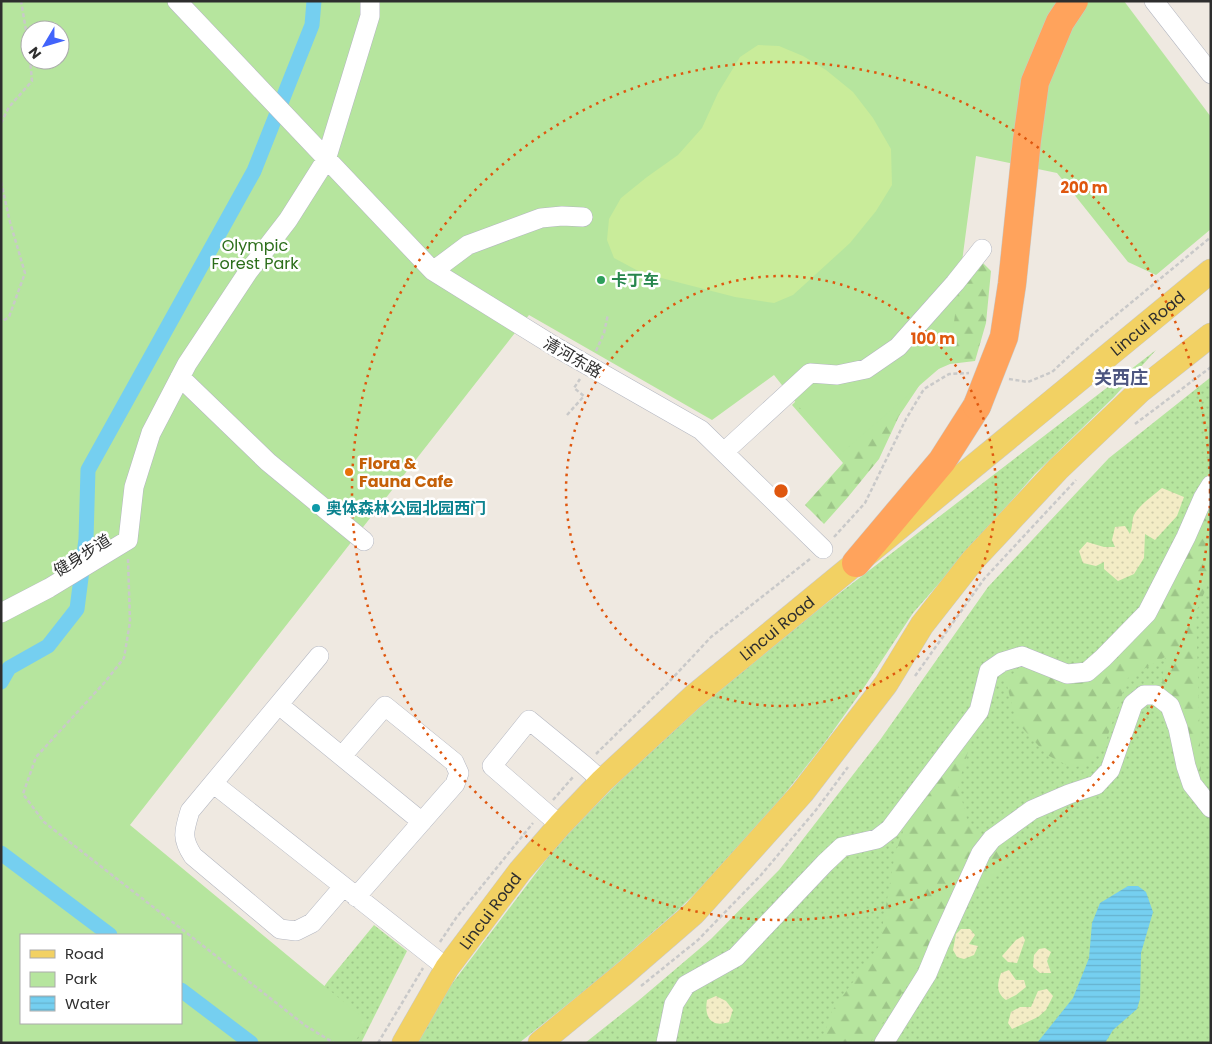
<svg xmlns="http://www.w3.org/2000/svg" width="1212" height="1044" font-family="Poppins,'Noto Sans SC',sans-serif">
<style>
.grass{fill:url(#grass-dots)}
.forest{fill:url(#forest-firs)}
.sand{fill:url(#sand-dots)}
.park{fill:#b6e59e;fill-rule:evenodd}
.pitch{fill:#c9ec9a}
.water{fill:url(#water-rules)}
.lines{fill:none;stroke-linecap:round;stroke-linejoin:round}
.canal{stroke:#75cff0;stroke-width:15}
.minor-casing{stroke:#b4b7c1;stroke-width:20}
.major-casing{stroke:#c9c9c9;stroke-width:25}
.highway-casing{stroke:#c9c9c9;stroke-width:29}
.path{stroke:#c9c9c9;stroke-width:2.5;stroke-dasharray:4 2.5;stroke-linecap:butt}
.minor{stroke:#fff;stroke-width:19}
.major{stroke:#f2d163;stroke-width:24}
.highway{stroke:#ffa35c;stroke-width:28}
.highway-bridge-casing{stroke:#c9c9c9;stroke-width:29;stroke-linecap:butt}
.highway-bridge{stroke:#ffa35c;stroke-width:28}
.ring{fill:none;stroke:#df570e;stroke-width:2.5;stroke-dasharray:2.5 5}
.leisure-dot{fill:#2e9e5b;stroke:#fff;stroke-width:2}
.food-dot{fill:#e8710a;stroke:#fff;stroke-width:2}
.culture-dot{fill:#0f9aa8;stroke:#fff;stroke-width:2}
.labels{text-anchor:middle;stroke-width:5;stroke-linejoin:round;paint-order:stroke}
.park-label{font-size:16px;fill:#2c6e1b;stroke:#fff}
.leisure-label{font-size:16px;font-weight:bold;fill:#27864d;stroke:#fff;text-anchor:start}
.street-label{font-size:16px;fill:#2e2e2e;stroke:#fff}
.food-label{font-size:16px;font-weight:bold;fill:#c56008;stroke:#fff;text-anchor:start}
.culture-label{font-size:16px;font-weight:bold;fill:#0d838f;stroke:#fff;text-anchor:start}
.neighbourhood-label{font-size:18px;font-weight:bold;fill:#4d5680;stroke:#fff}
.centre{fill:#df570e;stroke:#fff;stroke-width:2.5}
.ring-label{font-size:15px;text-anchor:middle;font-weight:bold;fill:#df570e;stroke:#fff;stroke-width:5;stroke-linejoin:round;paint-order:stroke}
</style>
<defs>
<pattern id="grass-dots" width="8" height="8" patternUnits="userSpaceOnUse" patternTransform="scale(1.25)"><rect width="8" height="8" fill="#b6e59e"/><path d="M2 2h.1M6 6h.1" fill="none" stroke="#9dc588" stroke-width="1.8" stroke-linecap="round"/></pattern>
<pattern id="forest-firs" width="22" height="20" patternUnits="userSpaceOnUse" patternTransform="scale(1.25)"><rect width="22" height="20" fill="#b6e59e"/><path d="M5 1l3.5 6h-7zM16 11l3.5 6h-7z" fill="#9dc588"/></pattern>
<pattern id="sand-dots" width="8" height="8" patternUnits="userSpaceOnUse" patternTransform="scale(1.25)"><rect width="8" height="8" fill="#f3ecc5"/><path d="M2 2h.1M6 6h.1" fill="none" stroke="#d1cbaa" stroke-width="1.8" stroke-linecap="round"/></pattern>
<pattern id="water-rules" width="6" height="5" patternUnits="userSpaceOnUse" patternTransform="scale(1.25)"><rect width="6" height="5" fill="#75cff0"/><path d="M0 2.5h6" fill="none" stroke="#66b2ce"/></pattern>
</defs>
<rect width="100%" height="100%" fill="#efe9e1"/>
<!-- grass -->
<path class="grass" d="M1156 350 1114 397 1035 474 913 613 863 689 823 745 783 796 719 870 678 910 597 981 519 1043H416L448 989 558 844 663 737 793 629Z
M1211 377V1043H585L638 1001 711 939 779 870 880 740 988 587 1109 458Z
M374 925 407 951 361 1043H337L303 1016 328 981Z"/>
<!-- forest -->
<path class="forest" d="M981 261 991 271 986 323 975 361 950 364 927 374 899 416 879 459 848 497 824 524 805 505 843 463 792 405 814 383Z
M1211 499V577L1196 612 1201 778 1192 768 1181 713 1162 684 1165 657 1128 678 1103 749 1087 763 1073 768 1047 755 1016 721 1005 677 1027 668 1079 680 1118 658 1171 582Z
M973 735 958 785 967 819 973 831 1009 852 1003 871 982 885 957 888 933 944 870 1043H821L832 1011 879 946 895 854 905 826Z"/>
<!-- sand -->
<path class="sand" d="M1162 488 1184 497 1177 516 1155 540 1145 534 1144 558 1134 574 1118 581 1104 569V562L1096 566 1083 563 1079 551 1087 542 1104 547H1115L1112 540 1115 527 1125 526 1130 534C1132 528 1132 524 1133 518 1135 508 1154 495 1162 488Z
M961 929H970L975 935 969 944 978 946 974 955 964 959 957 957 953 950 956 934Z
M1023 936 1025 940 1017 963 1008 962 1002 956 1016 940Z
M1045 948 1051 952 1047 961 1051 973H1040L1033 967 1034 955 1039 949Z
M1009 970 1016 980H1024L1026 987 1016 995 1006 1000C996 993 997 984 1001 973Z
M1047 989 1053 996 1046 1010 1038 1017 1012 1029 1008 1023 1011 1012 1020 1007H1031L1038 991Z
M716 996 726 1001 733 1010 729 1022C711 1028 704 1017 707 1000Z"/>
<!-- park -->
<path class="park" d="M1 1H1124L1211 117V229L1156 275 1128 262 1057 173 976 156 949 360 838 456 774 375 712 420 529 315 130 825 368 1022 354 1043H1ZM30 30H60V60H30ZM21 935H181V1023H21Z"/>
<!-- pitch -->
<path class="pitch" d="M758 45 779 46 803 56 826 70 853 92 873 118 891 149 892 185 876 211 850 243 793 295 774 303 735 297 642 273 614 258 607 240 609 219 621 198 647 177 678 155 702 128 718 93 740 57Z"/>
<!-- water -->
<path class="water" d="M1128 886H1138L1146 892 1153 912 1141 953 1140 999 1137 1009 1113 1030 1105 1043H1037L1073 998 1089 958 1092 923 1100 903Z"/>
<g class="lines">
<!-- canal -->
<path class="canal" d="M1 682 9 668 48 646 77 609 86 539 88 470 254 171 312 25 314 1
M1 853 110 935
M181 990 251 1043"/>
<defs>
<path id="minor" d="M177 1 433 271 554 346 701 430 823 549
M1154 1 1211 74
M433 271 468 245 541 218 562 216 583 217
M180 377 268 462 364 541
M724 452 810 373 837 375 866 369 898 347 955 283 982 249
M1 613 49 588 128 540 134 487 151 433 187 364 248 272 288 220 326 160 370 16V1
M319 656 190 811C184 831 181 838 193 856L280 929 296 931 312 923 343 887
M279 705 422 822
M342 756 385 706 454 762 459 773 455 784 356 897
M214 784 447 968
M560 825 492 766 529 720 584 765 602 781
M666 1043 674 1004 686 985 736 957 825 863 842 847 877 839 890 829 979 711 989 671 1002 662 1022 656 1067 674 1087 672 1103 658 1147 613 1186 537 1203 498 1211 485
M884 1043 927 974 939 945 981 853 992 839 1032 810 1069 794 1096 785 1110 770 1133 704 1144 695H1156L1170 706 1178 728 1186 766 1192 784 1211 808"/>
<g id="major">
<path id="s1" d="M404 1043 447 968 520 871 560 825 602 781 693 697 1211 271"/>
<path d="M540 1043 626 972 694 913 802 793 886 684 922 625 973 560 1058 469 1140 391 1211 335"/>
</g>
<path id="highway" d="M856 563 942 461 977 406"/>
</defs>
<!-- minor casing -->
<use href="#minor" class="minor-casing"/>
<!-- major casing -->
<use href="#major" class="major-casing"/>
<!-- highway casing -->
<use href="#highway" class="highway-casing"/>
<!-- path -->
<path class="path" d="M1 123 9 107 32 81 29 48 21 1
M1 182 10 222 25 273 9 317 1 322
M596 351 604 333 608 314
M1009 379 1028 382 1052 372 1093 334 1211 237
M567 415 584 396 574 388 580 379
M1135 424 1211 367
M834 537 865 503 906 419 924 389 949 374 969 373
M128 559 130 622 124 658 105 682 36 757 23 794 44 822 306 1026 334 1043
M915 676 984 579 1076 480
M596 754 668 683 711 637 810 559
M553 800 573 777
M440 942 456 918 533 823
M641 986 698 940 761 875 816 810 848 767
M378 1043 423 968"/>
<!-- minor -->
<use href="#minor" class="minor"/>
<!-- major -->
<use href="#major" class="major"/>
<!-- highway -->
<use href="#highway" class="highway"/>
<defs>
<path id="highway-bridge" d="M977 406 1004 337 1012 284 1027 140 1035 82 1060 22 1074 1"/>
</defs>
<!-- highway-bridge casing -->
<use href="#highway-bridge" class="highway-bridge-casing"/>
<!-- highway-bridge -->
<use href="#highway-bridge" class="highway-bridge"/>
</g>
<!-- distance rings -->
<g class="ring">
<circle cx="781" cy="491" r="215"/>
<circle cx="781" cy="491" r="429"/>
</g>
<!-- markers -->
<circle class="leisure-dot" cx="601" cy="280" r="5"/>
<circle class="food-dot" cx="349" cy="472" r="5"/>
<circle class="culture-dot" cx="316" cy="508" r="5"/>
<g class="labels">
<!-- park labels -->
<g class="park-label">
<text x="255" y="251">Olympic<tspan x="255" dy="18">Forest Park</tspan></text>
</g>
<!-- leisure labels -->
<g class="leisure-label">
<text x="611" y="286">卡丁车</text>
</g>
<!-- street labels -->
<g class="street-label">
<text dy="6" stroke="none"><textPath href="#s1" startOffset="1042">Lincui Road</textPath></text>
<text transform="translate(573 357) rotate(30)" y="6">清河东路</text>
<text transform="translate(82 555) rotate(-32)" y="6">健身步道</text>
<text dy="6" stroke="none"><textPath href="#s1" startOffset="562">Lincui Road</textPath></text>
<text dy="6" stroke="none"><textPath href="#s1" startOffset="158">Lincui Road</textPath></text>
</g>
<!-- food labels -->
<g class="food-label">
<text x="359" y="469">Flora &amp;<tspan x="359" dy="18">Fauna Cafe</tspan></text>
</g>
<!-- culture labels -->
<g class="culture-label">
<text x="326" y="514">奥体森林公园北园西门</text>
</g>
<!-- neighbourhood labels -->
<g class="neighbourhood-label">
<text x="1121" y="384">关西庄</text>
</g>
</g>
<circle cx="781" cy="491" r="8" class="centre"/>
<g class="ring-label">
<text x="1084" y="193">200 m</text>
<text x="933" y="344">100 m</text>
</g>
<!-- border -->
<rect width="1212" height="1044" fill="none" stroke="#2e2e2e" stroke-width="5"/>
<!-- legend -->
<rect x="20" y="934" width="162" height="90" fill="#ffffff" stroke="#ababab"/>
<rect x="30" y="950" width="25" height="8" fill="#f2d163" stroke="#ababab"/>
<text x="65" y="959" font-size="15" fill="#2e2e2e">Road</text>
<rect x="30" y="972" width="25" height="15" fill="#b6e59e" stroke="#ababab"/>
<text x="65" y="984" font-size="15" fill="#2e2e2e">Park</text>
<rect x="30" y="996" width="25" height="15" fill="url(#water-rules)" stroke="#ababab"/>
<text x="65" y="1009" font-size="15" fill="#2e2e2e">Water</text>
<!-- north arrow -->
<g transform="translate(45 45) rotate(232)"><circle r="24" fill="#ffffff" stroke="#ababab"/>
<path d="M0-4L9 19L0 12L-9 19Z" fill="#4264fb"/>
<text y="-8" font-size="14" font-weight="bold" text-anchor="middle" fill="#2e2e2e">N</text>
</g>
</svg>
